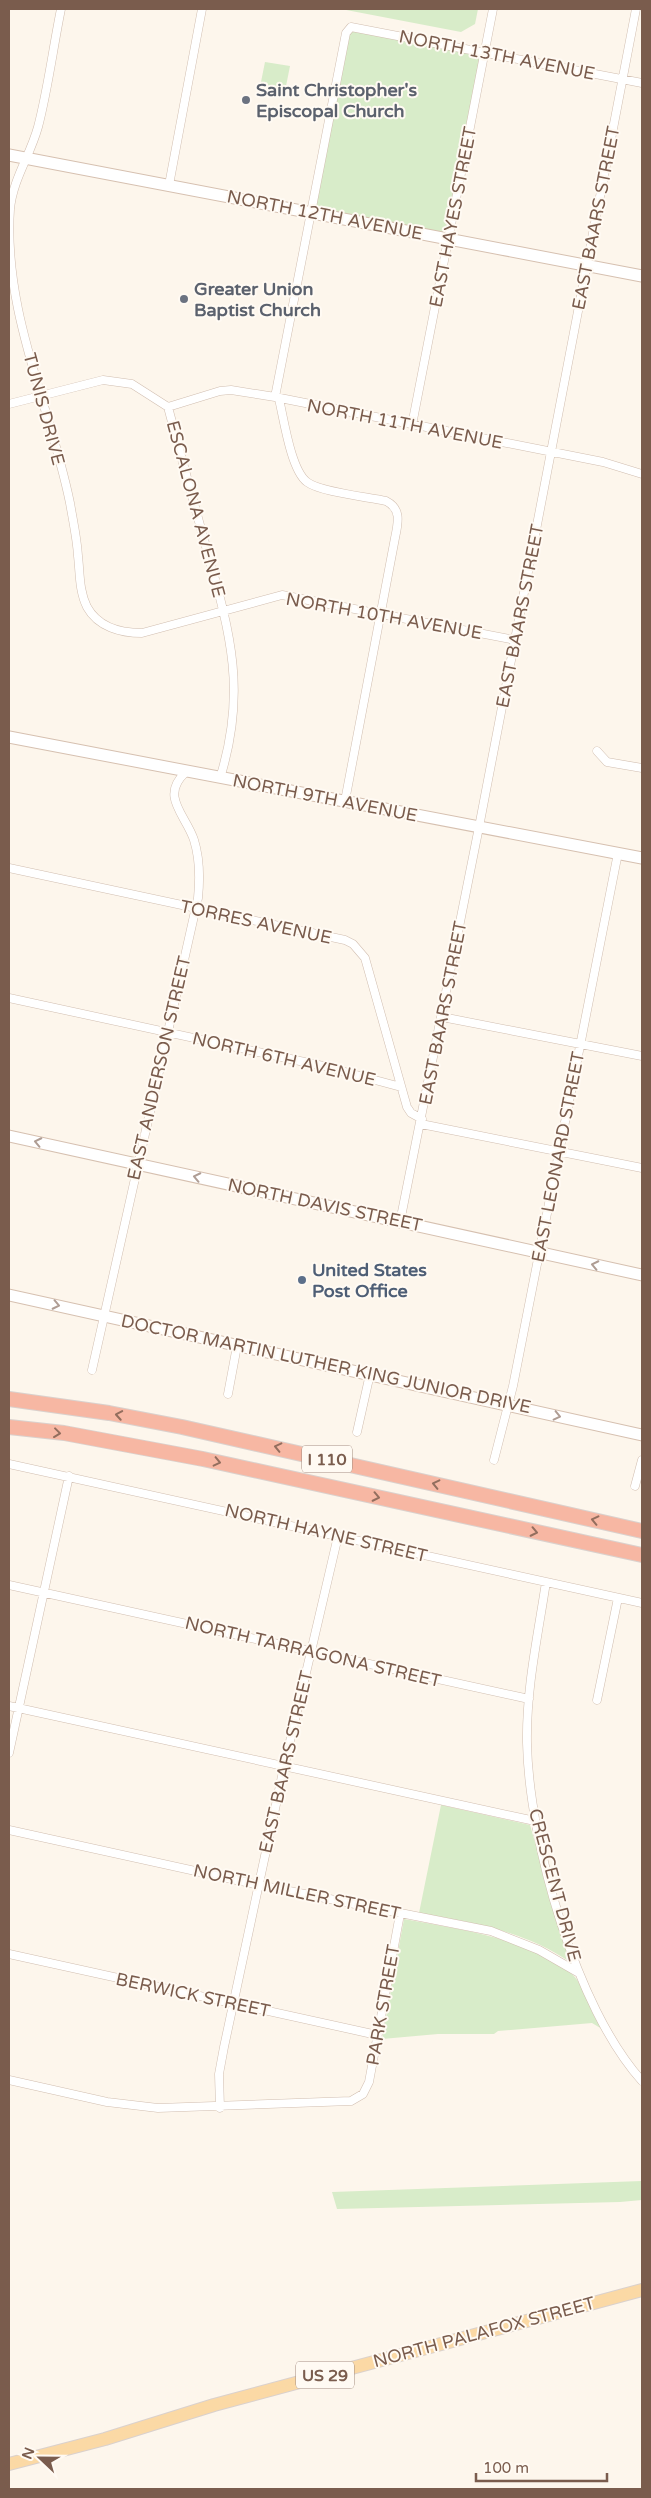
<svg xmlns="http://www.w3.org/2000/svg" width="651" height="2498" font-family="'Varela Round',sans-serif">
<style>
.green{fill:#d8ecc9}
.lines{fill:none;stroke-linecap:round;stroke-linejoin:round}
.street-casing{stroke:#d1beb0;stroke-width:9}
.secondary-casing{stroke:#d6c0b0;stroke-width:13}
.primary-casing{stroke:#dad1cd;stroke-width:14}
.highway-casing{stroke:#dad1cd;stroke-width:16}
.street{stroke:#fff;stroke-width:8}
.secondary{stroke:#fff;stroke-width:11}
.primary{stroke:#fbd9a5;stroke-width:12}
.highway{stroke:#f7b7a3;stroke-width:14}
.oneway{stroke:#af9d94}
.oneway2{stroke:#936e5e}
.worship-dot{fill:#6b7280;stroke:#fffaf3;stroke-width:2}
.service-dot{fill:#5c6f8a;stroke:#fffaf3;stroke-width:2}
.labels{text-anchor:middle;stroke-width:4;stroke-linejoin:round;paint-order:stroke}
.shield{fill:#fffaf3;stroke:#a28b7f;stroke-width:1}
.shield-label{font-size:16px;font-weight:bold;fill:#7a5c4d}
.street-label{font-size:18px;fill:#7a5c4d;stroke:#fffaf3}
.worship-label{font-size:18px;font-weight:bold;fill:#5b616d;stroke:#fffaf3;text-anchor:start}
.service-label{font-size:18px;font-weight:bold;fill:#4e5e75;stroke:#fffaf3;text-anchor:start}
</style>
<rect width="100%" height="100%" fill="#fdf6ec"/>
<!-- green -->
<path class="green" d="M341 9H478L475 24 461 32Z
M348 29 485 53 449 239 311 213Z
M265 62 290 66 285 91 260 87Z
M441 1805 530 1825 570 1962C524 1931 472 1922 419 1913Z
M404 1919C457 1929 531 1938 573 1975 581 1982 596 2017 602 2029L592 2023 498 2031 494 2034H438L382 2039Z
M642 2181V2200L620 2202 337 2209 332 2192Z"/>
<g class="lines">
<defs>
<path id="street" d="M61 9C53 48 48 89 38 127 30 156 13 179 10 209 3 311 50 405 70 503 73 521 77 538 78 556 80 573 79 591 87 607 98 627 121 633 142 633L282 595 515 640
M169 185 202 9
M275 397 346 33 351 27 642 83
M279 399C284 420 291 470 307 482 320 492 368 497 386 501 402 509 398 523 395 538L345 801
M9 404 103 380 132 384 168 407C180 452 192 497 205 543 229 629 248 689 220 778
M168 407 220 391 231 390 275 397 603 462 642 474
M412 425 493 9
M597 751 607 762 642 768
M9 868 345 940 353 944 365 958 407 1107 411 1113 422 1119
M9 998 323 1066 401 1087
M442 1017 642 1056
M421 1124 642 1168
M400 1222 479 827 636 9
M92 1370 198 898C200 878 200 859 194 840 186 815 159 796 186 772
M228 1394 237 1346
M357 1432 370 1374
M494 1460 513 1386 618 853
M9 1464 642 1603
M635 1486 642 1460
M546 1582C538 1635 526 1689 527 1743 529 1841 576 2008 642 2081
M9 1585 529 1699
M597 1700 618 1598
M9 1706 535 1821
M9 1753 69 1476
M9 1830 259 1885 491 1931 539 1950 579 1973
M9 1954 377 2035
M9 2080 107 2102 158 2108 351 2101 363 2094 369 2082 400 1914
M220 2108 219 2074 224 2047 284 1767 338 1536"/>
<path id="secondary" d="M9 155 642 276
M9 737 642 858
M9 1136 642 1275
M9 1295 642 1435"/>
<path id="primary" d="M9 2464 105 2439 214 2405 642 2290"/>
<path id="highway" d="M9 1399 109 1413 182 1427 642 1531
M9 1427 64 1433 203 1459 642 1555"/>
</defs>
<!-- street casing -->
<use href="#street" class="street-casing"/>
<!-- secondary casing -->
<use href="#secondary" class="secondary-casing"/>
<!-- primary casing -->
<use href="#primary" class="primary-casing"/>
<!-- highway casing -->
<use href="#highway" class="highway-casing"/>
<!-- street -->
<use href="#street" class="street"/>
<!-- secondary -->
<use href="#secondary" class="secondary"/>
<!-- primary -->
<use href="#primary" class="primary"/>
<!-- highway -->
<use href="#highway" class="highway"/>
</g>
<!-- one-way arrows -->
<defs><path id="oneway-chevron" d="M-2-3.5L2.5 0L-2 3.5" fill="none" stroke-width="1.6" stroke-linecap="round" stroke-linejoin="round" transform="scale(1.25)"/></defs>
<g class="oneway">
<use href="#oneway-chevron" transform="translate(38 1142) rotate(-168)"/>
<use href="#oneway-chevron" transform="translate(197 1177) rotate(-168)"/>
<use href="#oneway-chevron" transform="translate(595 1265) rotate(-168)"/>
<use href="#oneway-chevron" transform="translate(56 1305) rotate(12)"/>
<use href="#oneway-chevron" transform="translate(557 1416) rotate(13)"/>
</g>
<g class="oneway2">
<use href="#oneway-chevron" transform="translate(119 1415) rotate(-170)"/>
<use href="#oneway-chevron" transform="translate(57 1433) rotate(7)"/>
<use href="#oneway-chevron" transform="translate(278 1447) rotate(-167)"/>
<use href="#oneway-chevron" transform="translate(217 1462) rotate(13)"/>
<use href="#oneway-chevron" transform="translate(436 1484) rotate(-167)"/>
<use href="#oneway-chevron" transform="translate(376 1497) rotate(12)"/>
<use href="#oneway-chevron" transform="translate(595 1520) rotate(-167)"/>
<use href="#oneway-chevron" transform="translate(534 1532) rotate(12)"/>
</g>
<!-- markers -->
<g class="worship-dot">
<circle cx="246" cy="100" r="5"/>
<circle cx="184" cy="299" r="5"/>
</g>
<circle class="service-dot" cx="302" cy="1280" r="5"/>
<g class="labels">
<!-- shield labels -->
<g class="shield">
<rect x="302" y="1445.5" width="50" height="27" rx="4"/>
<rect x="296" y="2361.5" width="58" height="27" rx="4"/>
</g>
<g class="shield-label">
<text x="327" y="1465">I 110</text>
<text x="325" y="2381">US 29</text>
</g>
<!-- street labels -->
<g class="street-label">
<text transform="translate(497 55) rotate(11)" y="6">NORTH 13TH AVENUE</text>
<text transform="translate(325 215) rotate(11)" y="6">NORTH 12TH AVENUE</text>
<text transform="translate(453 217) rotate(-79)" y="6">EAST HAYES STREET</text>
<text transform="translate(596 218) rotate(-79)" y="6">EAST BAARS STREET</text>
<text transform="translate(44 409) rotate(75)" y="6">TUNIS DRIVE</text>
<text transform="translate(405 424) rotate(11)" y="6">NORTH 11TH AVENUE</text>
<text transform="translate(196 509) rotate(75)" y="6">ESCALONA AVENUE</text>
<text transform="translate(384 616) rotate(10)" y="6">NORTH 10TH AVENUE</text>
<text transform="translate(520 616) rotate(-79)" y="6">EAST BAARS STREET</text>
<text transform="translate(325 798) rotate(11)" y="6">NORTH 9TH AVENUE</text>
<text transform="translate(256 922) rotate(12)" y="6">TORRES AVENUE</text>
<text transform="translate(443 1013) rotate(-79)" y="6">EAST BAARS STREET</text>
<text transform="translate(284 1059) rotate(13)" y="6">NORTH 6TH AVENUE</text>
<text transform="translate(159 1068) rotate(-77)" y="6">EAST ANDERSON STREET</text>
<text transform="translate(558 1157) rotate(-79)" y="6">EAST LEONARD STREET</text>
<text transform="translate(325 1205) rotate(12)" y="6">NORTH DAVIS STREET</text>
<text transform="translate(326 1364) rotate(12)" y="6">DOCTOR MARTIN LUTHER KING JUNIOR DRIVE</text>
<text transform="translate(326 1533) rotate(13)" y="6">NORTH HAYNE STREET</text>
<text transform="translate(313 1652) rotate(13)" y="6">NORTH TARRAGONA STREET</text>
<text transform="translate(286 1762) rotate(-77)" y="6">EAST BAARS STREET</text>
<text transform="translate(555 1885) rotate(75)" y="6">CRESCENT DRIVE</text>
<text transform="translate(297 1892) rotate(12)" y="6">NORTH MILLER STREET</text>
<text transform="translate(193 1995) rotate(12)" y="6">BERWICK STREET</text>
<text transform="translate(383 2005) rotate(-80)" y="6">PARK STREET</text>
<text transform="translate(484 2332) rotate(-15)" y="6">NORTH PALAFOX STREET</text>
</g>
<!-- worship labels -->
<g class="worship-label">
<text x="256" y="96">Saint Christopher's<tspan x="256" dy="21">Episcopal Church</tspan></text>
<text x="194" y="295">Greater Union<tspan x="194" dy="21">Baptist Church</tspan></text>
</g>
<!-- service labels -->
<g class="service-label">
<text x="312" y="1276">United States<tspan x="312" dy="21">Post Office</tspan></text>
</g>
</g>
<!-- border -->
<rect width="651" height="2498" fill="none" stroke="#7a5c4d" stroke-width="20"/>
<!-- north arrow -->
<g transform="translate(40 2458) rotate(292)" stroke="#fffaf3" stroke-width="4" paint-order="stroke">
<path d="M0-4L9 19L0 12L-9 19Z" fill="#7a5c4d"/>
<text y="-8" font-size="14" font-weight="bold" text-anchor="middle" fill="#7a5c4d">N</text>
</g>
<!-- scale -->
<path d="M476 2473v8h131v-8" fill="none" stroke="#7a5c4d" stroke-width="2.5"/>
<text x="483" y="2473" font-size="15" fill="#7a5c4d" stroke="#fffaf3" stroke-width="4" paint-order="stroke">100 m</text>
</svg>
